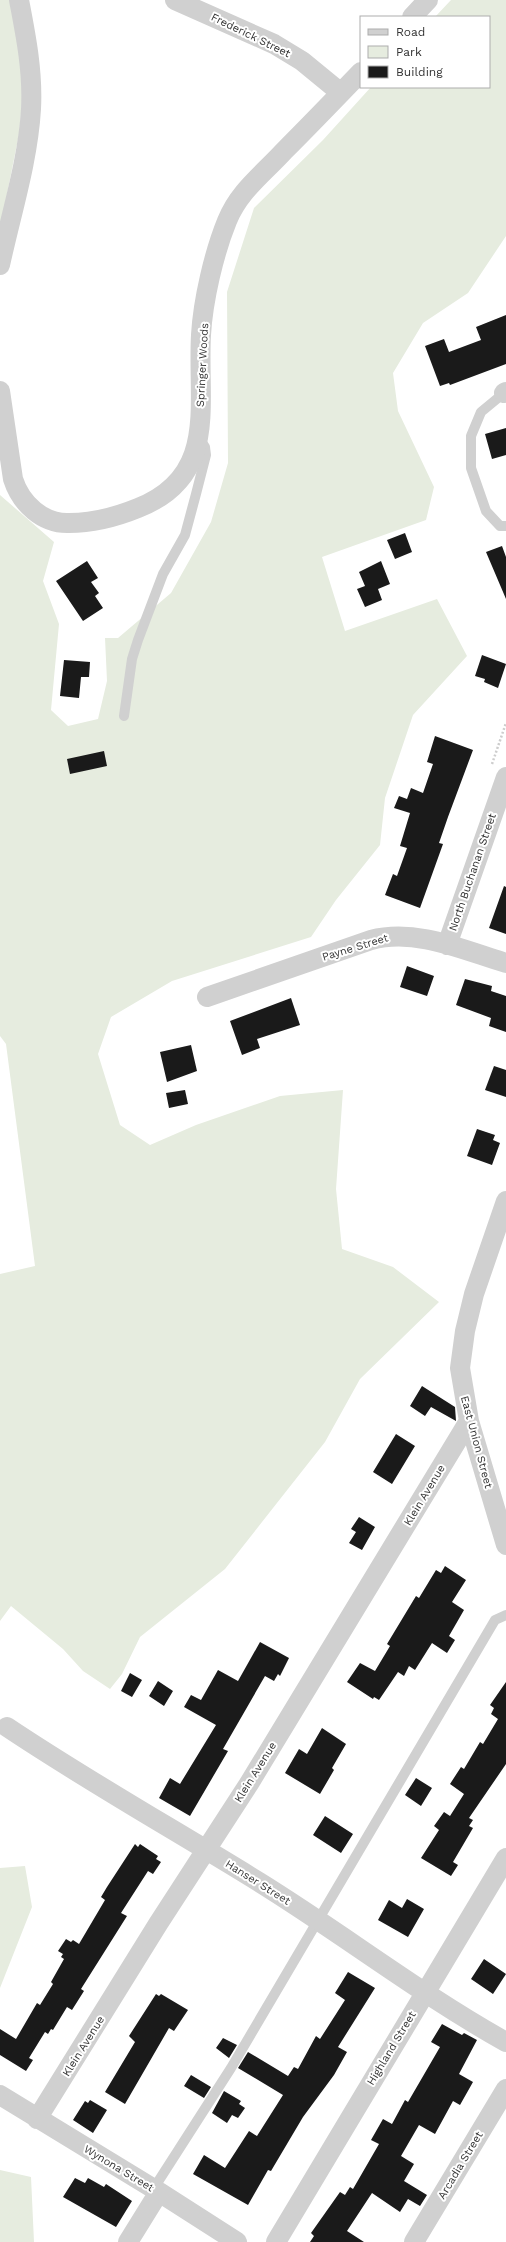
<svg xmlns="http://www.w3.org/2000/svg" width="506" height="2242" font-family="'Work Sans',sans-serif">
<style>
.green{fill:#e6ecdf}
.building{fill:#1a1a1a}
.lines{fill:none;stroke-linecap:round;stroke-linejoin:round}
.path{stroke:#cdcdcd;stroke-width:2.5;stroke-dasharray:2 2;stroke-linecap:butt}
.lane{stroke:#d0d0d0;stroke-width:10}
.street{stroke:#d0d0d0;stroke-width:20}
.labels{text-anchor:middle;stroke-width:4;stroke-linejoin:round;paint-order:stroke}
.street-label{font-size:11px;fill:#333;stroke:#fff}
</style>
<rect width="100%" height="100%" fill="#fff"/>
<!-- green -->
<path class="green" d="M0 0H12L24 81 19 134 0 229Z
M451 0H506V236L468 293 423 323 393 373 398 411 434 487 426 520 322 557 345 631 437 599 467 656 413 715 385 798 380 845 336 900 311 937 172 981 111 1017 98 1054 120 1125 150 1145 196 1125 280 1096 343 1090 336 1189 342 1249 393 1267 439 1302 360 1379 325 1442 225 1569 140 1637 122 1674 110 1689 83 1671 63 1649 11 1606 0 1621V1274L35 1266 6 1044 0 1036V495L54 542 43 581 59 624 51 710 68 726 98 719 107 681 105 638H118L171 593 211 522 228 463 227 292 254 208 323 140 371 87H489V17H435Z
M25 1866 32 1907 0 1988V1868Z
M0 2170 31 2177 34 2242H0Z"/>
<!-- building -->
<path class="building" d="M506 315V364L450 385 449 383 440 386 425 346 444 339 449 352 481 340 476 327Z
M506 428V455L492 459 485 434Z
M405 533 412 552 395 559 387 540Z
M502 546 506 557V599L486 552Z
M87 561 98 578 91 582 99 593 95 596 103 608 83 621 56 581Z
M381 561 390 584 378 589 382 600 365 607 357 589 365 586 359 572Z
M482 655 506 664 498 688 484 682 485 679 475 676Z
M64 660 90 662 89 677H81L79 698 60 696Z
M435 736 473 750 448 817 439 843 443 844 420 908 385 895 393 874 397 876 407 848 400 846 410 813 394 808 399 796 407 799 411 788 423 793 433 764 427 762Z
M104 751 107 766 70 774 67 759Z
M504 886 506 887V934L489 928Z
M407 966 434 976 427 996 400 987Z
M465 979 492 986 491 991 506 996V1032L489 1026 491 1018 456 1005Z
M291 998 300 1025 257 1039 260 1048 242 1055 230 1021Z
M191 1045 197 1071 167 1082 160 1052Z
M494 1066 506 1070V1097L485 1090Z
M185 1090 188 1104 169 1108 166 1093Z
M477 1129 495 1135 493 1140 500 1143 492 1165 467 1156Z
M422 1386 455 1407 456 1421 431 1407 425 1416 410 1406Z
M396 1434 415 1446 392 1484 373 1472Z
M359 1517 375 1527 362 1550 349 1543 356 1532 351 1529Z
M445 1566 466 1580 452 1602 464 1610 449 1636 455 1640 447 1653 432 1643 415 1670 409 1666 404 1676 398 1672 379 1700 374 1697 373 1699 347 1682 360 1663 375 1671 390 1646 387 1644 416 1596 419 1598 436 1570 441 1573Z
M260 1642 289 1658 280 1676 278 1674 274 1681 265 1676 223 1749 228 1751 190 1816 159 1798 170 1778 180 1784 216 1725 184 1707 191 1695 201 1700 218 1670 238 1681Z
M130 1673 142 1680 132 1697 121 1691Z
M158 1681 173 1691 164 1706 149 1696Z
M506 1682V1764L469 1818 473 1820 469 1826 473 1828 453 1862 458 1865 451 1876 421 1858 439 1830 434 1826 444 1812 450 1816 464 1794 450 1784 461 1767 464 1769 480 1742 483 1744 498 1719 491 1714 494 1708 490 1705Z
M322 1728 346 1744 332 1768 334 1770 320 1794 285 1773 299 1749 307 1754Z
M416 1778 432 1788 421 1806 405 1795Z
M325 1816 353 1834 341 1853 313 1835Z
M135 1844 138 1847 140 1844 158 1856 156 1859 161 1862 153 1874 148 1871 121 1913 127 1916 81 1989 84 1991 72 2010 67 2007 53 2030 51 2029 48 2034 45 2032 29 2058 33 2060 26 2071 0 2055V2029L16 2039 37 2003 40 2005 53 1984 51 1982 64 1959 61 1957 63 1954 58 1951 66 1939 71 1942 73 1940 79 1944 105 1900 101 1897 107 1887Z
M407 1899 424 1909 408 1937 378 1920 389 1900 402 1908Z
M484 1959 506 1974 493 1994 471 1979Z
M348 1972 375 1988 338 2047 347 2052 334 2075 303 2117 271 2171 268 2170 248 2205 193 2174 204 2155 225 2168 249 2131 257 2136 283 2095 238 2068 248 2052 288 2076 294 2067 298 2069 316 2036 320 2039 345 2000 335 1993Z
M156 1994 159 1996 161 1994 188 2010 174 2031 169 2028 125 2104 105 2092 135 2042 129 2036Z
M442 2024 462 2035 464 2033 477 2040 459 2074 473 2082 460 2105 453 2101 435 2134 419 2125 401 2156 414 2164 404 2181 427 2195 420 2206 408 2199 400 2212 372 2193 347 2231 364 2242H310L314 2236 311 2233 340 2192 345 2195 350 2187 353 2189 379 2144 371 2140 383 2119 392 2124 405 2100 408 2102 440 2047 431 2042Z
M223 2038 237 2045 229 2058 216 2048Z
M191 2075 211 2087 204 2098 184 2086Z
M224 2091 241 2101 239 2104 245 2108 238 2118 232 2115 227 2123 212 2113Z
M90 2100 107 2110 93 2133 73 2120 85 2101 88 2103Z
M75 2178 85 2183 88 2178 104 2187 106 2184 132 2201 116 2227 63 2197Z"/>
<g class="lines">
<!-- path -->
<path class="path" d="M492 764 506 723"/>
<!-- lane -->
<path class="lane" d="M504 393 481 412 471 436V468L486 511 500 526H506
M124 716 132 659 138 640 163 574 185 535 196 494 206 455 205 447 199 438
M154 2188 231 2068 495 1620 506 1615"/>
<!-- street -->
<path class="street" d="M175 0 274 44 302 61 341 93
M412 17 428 0
M0 265C11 214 28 161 31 109 33 72 26 36 19 0
M0 391 13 479C21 504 43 524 69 523 93 523 116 517 138 508 219 476 197 405 201 335 203 300 214 253 227 221 239 191 263 174 284 151 310 125 336 98 361 72
M504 393 506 392
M447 945 506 777
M207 997 371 940C416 928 463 950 506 963
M506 1201 474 1294 465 1331 460 1368 469 1421 506 1545
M7 1727C89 1782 175 1830 259 1882 343 1934 420 1994 506 2042
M0 2095 159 2192 237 2242
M37 2119 158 1924 250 1782 469 1421
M128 2242 159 2192
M276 2242 506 1858
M414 2242 506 2089"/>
</g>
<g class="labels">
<!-- street labels -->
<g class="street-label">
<text transform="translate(251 35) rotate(26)" y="4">Frederick Street</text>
<text transform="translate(202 365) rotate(-87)" y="4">Springer Woods</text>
<text transform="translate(472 872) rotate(-71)" y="4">North Buchanan Street</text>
<text transform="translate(355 947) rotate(-17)" y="4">Payne Street</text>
<text transform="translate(477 1442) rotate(75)" y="4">East Union Street</text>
<text transform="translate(424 1495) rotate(-59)" y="4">Klein Avenue</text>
<text transform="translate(255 1772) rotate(-58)" y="4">Klein Avenue</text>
<text transform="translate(258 1882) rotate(32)" y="4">Hanser Street</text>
<text transform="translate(83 2046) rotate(-58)" y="4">Klein Avenue</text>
<text transform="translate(391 2048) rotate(-59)" y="4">Highland Street</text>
<text transform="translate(460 2165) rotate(-59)" y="4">Arcadia Street</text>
<text transform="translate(119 2168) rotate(31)" y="4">Wynona Street</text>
</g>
</g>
<!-- legend -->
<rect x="360" y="16" width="130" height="72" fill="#ffffff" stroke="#adadad"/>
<rect x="368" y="29" width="20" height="6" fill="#d0d0d0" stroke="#adadad"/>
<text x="396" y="36" font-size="12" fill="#333333">Road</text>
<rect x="368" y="46" width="20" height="12" fill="#e6ecdf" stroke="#adadad"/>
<text x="396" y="56" font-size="12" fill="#333333">Park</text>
<rect x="368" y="66" width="20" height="12" fill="#1a1a1a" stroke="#adadad"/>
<text x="396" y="76" font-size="12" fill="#333333">Building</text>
</svg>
